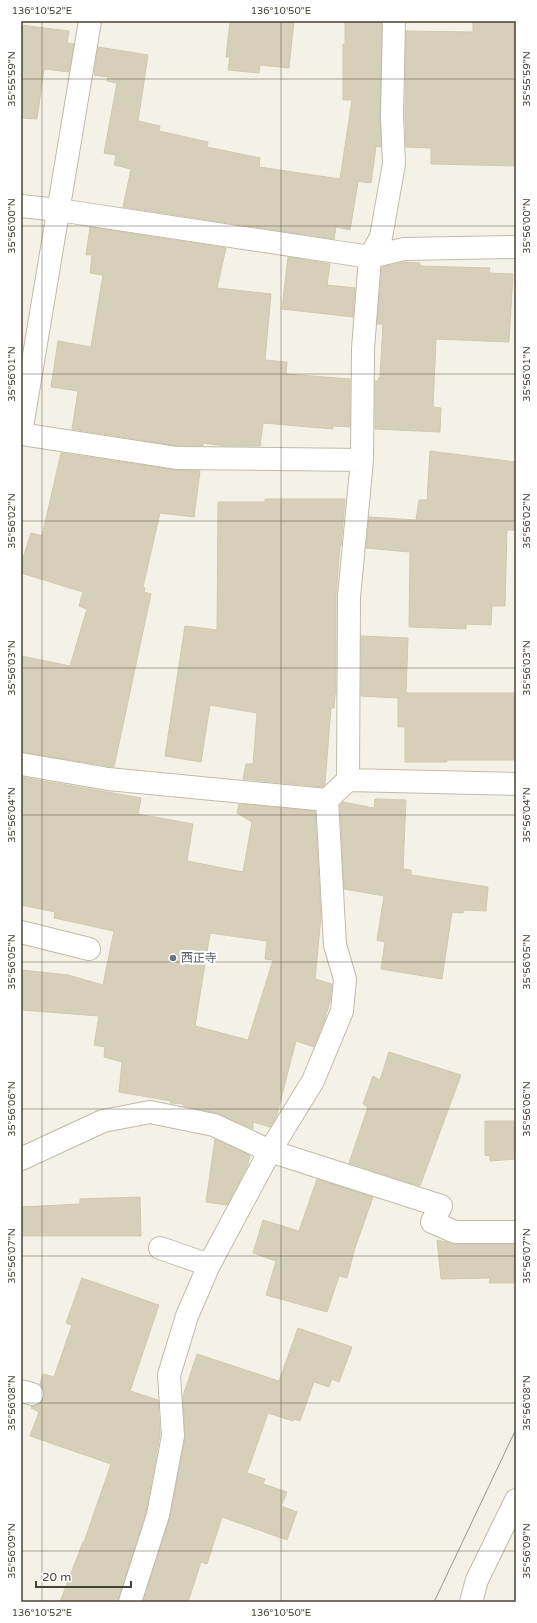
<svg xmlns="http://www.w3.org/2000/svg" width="537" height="1623" font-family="'Varela Round','Noto Sans JP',sans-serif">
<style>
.building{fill:#d6cfba;stroke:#d1c9ad;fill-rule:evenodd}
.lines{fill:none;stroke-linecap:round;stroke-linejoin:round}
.minor-casing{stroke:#c0bba8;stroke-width:24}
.minor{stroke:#fff;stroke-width:22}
.tram{stroke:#969696;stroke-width:1}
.ticks{fill:none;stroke:#474235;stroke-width:1;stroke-opacity:0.45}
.worship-dot{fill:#6b7280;stroke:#fff;stroke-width:1.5}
.labels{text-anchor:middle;stroke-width:4;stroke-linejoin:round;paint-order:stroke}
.worship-label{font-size:12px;fill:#5b616d;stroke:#fff;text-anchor:start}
.neatline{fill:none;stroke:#474235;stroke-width:1.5}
.ticks-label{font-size:10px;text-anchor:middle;fill:#474235}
</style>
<rect width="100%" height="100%" fill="#f4f2e6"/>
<!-- building -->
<path class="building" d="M230 21H294L289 68 260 65 259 73 228 70 230 57H226Z
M345 21H382L380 116 381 147 376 146 371 183 355 181 358 182 350 230 336 227 334 239 123 207 131 169 114 165 116 155 104 153 117 83 107 81 108 77 94 75 98 47 148 55 138 121 160 126 159 131 208 142 207 147 260 158 259 167 340 179 352 100H343V44H345Z
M473 21H516V166L431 164V148L406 147 405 116 406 31 473 32Z
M21 25 69 31 67 43 74 44 69 72 44 69 37 119 21 118Z
M90 227 226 248 217 288 271 294 265 360 287 362 286 374 350 379V427L333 426V429L263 423 260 446H225L203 443V446H178L72 429 78 391 51 387 58 341 91 347 103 275 90 273 92 255H86Z
M288 257 330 264 327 285 355 288 353 317 282 309Z
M405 262 420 263V266L490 268 489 273 513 274 509 342 436 339 433 407 441 408 440 432 375 429V381H378L379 377H380L383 324H377L382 267Z
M430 451 516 462V530H507L505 606H492L491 625 466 624V629L409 627 410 552 366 548 369 517 416 520 419 500H427Z
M61 453 175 470 200 471 194 517 160 513 143 587 145 588 144 592 151 594 114 767 21 752V656L70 666 87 609 79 606 83 592 21 573V564L31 533 42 536Z
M265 499H345L341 546 340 545 336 597V694H335L334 708H331L325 784 323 787 243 779 246 764H253L257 713 210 705 201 762 165 756 185 626 217 630 218 502H265Z
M361 636 408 638 406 693H516V760H447V762H405V727H398V698L361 696Z
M21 777 141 798 138 814 193 824 187 861 243 872 252 822 237 813 239 804 315 811 321 917 315 979 332 984 330 1001 325 1019 314 1047 296 1041 276 1118 270 1127 253 1122V1129L216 1113 183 1106V1104L170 1103 171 1101 119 1092 122 1062 104 1057 105 1047 94 1045 99 1016 21 1010V970L68 975 103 985 114 931 54 918 55 912 21 905ZM210 933 267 941 265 959 273 960 248 1040 195 1026Z
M375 799 406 800 403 869 411 870V875L488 887 486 911 464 910 463 913 452 912 442 979 381 969 385 942 377 940 384 896 344 889 340 805 343 802 374 808Z
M389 1052 461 1075 420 1186 349 1163 368 1107 363 1104 373 1076 380 1080Z
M485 1121H516V1159L490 1161V1156L485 1155Z
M215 1139 250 1155 248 1165 227 1205 206 1202Z
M317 1179 373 1197 355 1248 347 1278 339 1276 327 1312 266 1295 276 1261 253 1253 263 1220 299 1231Z
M140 1197 141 1236H21V1207L80 1204V1199Z
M437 1240 455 1244H516V1283H489L490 1278 441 1279Z
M82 1278 159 1305 130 1391 158 1400 160 1435 146 1512 118 1602H60L83 1542H84L111 1464 30 1436 39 1412 31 1408 32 1406 40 1403 44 1398V1390L40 1384 43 1374 54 1377 72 1325 66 1323Z
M298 1328 352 1347 339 1382 332 1379 329 1387 314 1382 300 1421 294 1419 293 1421 268 1413 247 1473 265 1479 263 1484 287 1492 281 1506 297 1512 287 1540 222 1517 207 1564 201 1562 188 1602H143L170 1517 185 1438 183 1396 197 1354 279 1381Z"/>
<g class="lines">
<defs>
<path id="minor" d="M21 206 59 210 370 257 404 249 516 247
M21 433 90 21
M21 434 177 458 362 460
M21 764 108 779 327 800 348 780 516 784
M348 780 349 597 362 460 363 349 370 257 381 237 394 164 392 116 394 21
M21 932 89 949
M21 1159 103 1121 150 1112 214 1125 270 1151 441 1206 432 1222 455 1232H516
M160 1248 209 1265
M21 1391 32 1394
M130 1602 158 1515 173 1436 169 1375 187 1316 209 1265 270 1151 313 1081 342 1011 345 979 335 945 327 800
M471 1602 477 1580 516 1500"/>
</defs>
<!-- minor casing -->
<use href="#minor" class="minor-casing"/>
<!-- minor -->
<use href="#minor" class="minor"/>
<!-- tram -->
<path class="tram" d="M434 1602 516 1429"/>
</g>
<!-- ticks -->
<path class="ticks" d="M42 21V1602M281 21V1602M21 79H516M21 226H516M21 374H516M21 521H516M21 668H516M21 815H516M21 962H516M21 1109H516M21 1256H516M21 1403H516M21 1551H516"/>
<!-- markers -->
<circle class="worship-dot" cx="173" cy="958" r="4"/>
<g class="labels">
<!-- worship labels -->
<g class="worship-label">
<text x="181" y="962">西正寺</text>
</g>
</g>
<!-- border -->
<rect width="537" height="1623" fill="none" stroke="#ffffff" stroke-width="44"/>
<!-- scale -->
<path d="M36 1581v6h95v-6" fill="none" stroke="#474235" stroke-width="2"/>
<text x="42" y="1581" font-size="12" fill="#474235" stroke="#ffffff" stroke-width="3" paint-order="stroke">20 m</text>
<rect x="22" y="22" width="493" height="1579" class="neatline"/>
<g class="ticks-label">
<text x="42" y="14">136°10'52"E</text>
<text x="281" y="14">136°10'50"E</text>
<text transform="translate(526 79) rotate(-90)" y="4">35°55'59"N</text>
<text transform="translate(11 79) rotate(-90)" y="4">35°55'59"N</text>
<text transform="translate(526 226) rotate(-90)" y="4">35°56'00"N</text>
<text transform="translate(11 226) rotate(-90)" y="4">35°56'00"N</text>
<text transform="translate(526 374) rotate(-90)" y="4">35°56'01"N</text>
<text transform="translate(11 374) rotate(-90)" y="4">35°56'01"N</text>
<text transform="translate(11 521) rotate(-90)" y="4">35°56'02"N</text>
<text transform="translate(526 521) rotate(-90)" y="4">35°56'02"N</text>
<text transform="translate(11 668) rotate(-90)" y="4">35°56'03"N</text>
<text transform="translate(526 668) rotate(-90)" y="4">35°56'03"N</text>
<text transform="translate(11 815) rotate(-90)" y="4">35°56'04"N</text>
<text transform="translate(526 815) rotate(-90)" y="4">35°56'04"N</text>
<text transform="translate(11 962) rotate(-90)" y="4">35°56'05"N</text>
<text transform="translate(526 962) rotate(-90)" y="4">35°56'05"N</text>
<text transform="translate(11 1109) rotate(-90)" y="4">35°56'06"N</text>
<text transform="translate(526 1109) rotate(-90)" y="4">35°56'06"N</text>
<text transform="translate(11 1256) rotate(-90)" y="4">35°56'07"N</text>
<text transform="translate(526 1256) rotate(-90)" y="4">35°56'07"N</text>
<text transform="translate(11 1403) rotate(-90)" y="4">35°56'08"N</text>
<text transform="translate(526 1403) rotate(-90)" y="4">35°56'08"N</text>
<text transform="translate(11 1551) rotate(-90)" y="4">35°56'09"N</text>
<text transform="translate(526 1551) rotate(-90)" y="4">35°56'09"N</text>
<text x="42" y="1616">136°10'52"E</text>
<text x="281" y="1616">136°10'50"E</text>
</g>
</svg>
